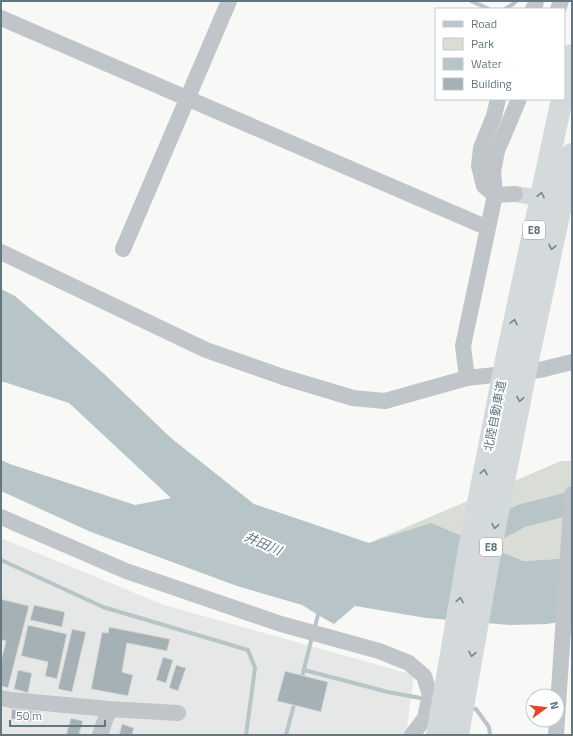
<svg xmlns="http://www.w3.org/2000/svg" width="573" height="736" font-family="'Titillium Web','Noto Sans JP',sans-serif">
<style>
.built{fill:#e6e8e7}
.green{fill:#d9ddd5}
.water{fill:#b7c5c8}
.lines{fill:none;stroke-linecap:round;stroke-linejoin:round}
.stream{stroke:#b7c5c8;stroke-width:4}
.river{stroke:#b7c5c8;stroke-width:23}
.building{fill:#a6b1b5;stroke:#dadad8}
.minor-tunnel{stroke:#d3d8d9;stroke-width:16;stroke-dasharray:16 8;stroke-linecap:butt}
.minor{stroke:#bfc5c8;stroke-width:16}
.highway{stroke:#d4d9dc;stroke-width:22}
.oneway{stroke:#74868f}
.labels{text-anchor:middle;stroke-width:4;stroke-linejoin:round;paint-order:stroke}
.shield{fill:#fff;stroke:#92a0a7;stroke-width:1}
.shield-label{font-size:11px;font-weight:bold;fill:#637781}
.street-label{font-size:12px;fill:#637781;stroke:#fff}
.water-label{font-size:13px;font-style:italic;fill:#5e767c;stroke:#fff}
</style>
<rect width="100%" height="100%" fill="#f8f8f6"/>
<!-- built -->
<path class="built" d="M1 538 164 605 414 675 406 735H1Z"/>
<!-- green -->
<path class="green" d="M561 461H572V558L523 561 369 543Z"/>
<!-- water -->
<path class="water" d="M1 289 15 296 101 371 171 438 254 504 369 543 431 523 523 561 572 558V620L547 624 511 625 426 618 355 606 334 624 318 615 302 605 237 586 91 532 1 491V460L10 464 135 505 171 498 69 403 1 381Z"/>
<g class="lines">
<!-- stream -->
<path class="stream" d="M471 1 489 9
M505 9 513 4 516 1
M1 560 103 607 248 650 255 668 246 735
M314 630 318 615
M304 670 388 692 426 699
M301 681 312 637
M470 708 476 709 489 727 490 735
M286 735 295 701"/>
<!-- river -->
<path class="river" d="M480 538 521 516 572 503"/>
</g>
<!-- building -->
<path class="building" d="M1 599 29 606 8 688 1 686V661L6 641 1 640Z
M34 605 65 612 62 627 30 620Z
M28 625 67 634 57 679 45 676 48 662 21 656Z
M109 627 170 639 167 651 127 643 122 672 133 675 128 696 91 689 102 632 108 633Z
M72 629 86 632 72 692 58 689Z
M163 657 173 660 166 683 156 680Z
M176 665 186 668 178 691 169 688Z
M18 670 32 673 28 693 14 689Z
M285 671 328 682 321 712 277 701Z
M12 709 41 712 40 722 11 719Z
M71 718 83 721 79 735H66Z
M122 724 134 728 132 735H119Z"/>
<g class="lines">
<!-- minor-tunnel -->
<path class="minor-tunnel" d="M515 194 551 200"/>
<!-- minor -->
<path class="minor" d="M533 9 535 6 536 1
M558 9 561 1
M1 18 488 228
M515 194 495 195 493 172 497 151 519 99
M123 249 229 1
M1 252 206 350 283 377 353 398 385 401 467 378 540 370 572 362
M467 378 463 346 495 195 484 186 479 166 481 148 494 116 498 99
M1 517 126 571 281 624 379 651 409 663 424 676 430 695 425 718 412 735
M1 698 11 700 109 709 178 713
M100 735 109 709
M556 735 572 494"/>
<!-- highway -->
<path class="highway" d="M564 90 572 55
M437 735 469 549 506 360 562 99
M458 735 492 542 528 360 572 154"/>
</g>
<!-- one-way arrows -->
<defs><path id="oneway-chevron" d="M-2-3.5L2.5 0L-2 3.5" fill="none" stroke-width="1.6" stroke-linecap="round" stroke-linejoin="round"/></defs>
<g class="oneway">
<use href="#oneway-chevron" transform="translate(541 195) rotate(-78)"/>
<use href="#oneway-chevron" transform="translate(552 247) rotate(102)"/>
<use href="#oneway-chevron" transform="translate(514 322) rotate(-78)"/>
<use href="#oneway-chevron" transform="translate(520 399) rotate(101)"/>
<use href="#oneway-chevron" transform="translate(484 472) rotate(-79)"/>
<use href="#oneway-chevron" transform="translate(495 526) rotate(101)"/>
<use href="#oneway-chevron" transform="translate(460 600) rotate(-80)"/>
<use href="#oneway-chevron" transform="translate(472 654) rotate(100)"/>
</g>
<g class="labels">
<!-- shield labels -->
<g class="shield">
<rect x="523" y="221" width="22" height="18" rx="3"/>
<rect x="480" y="538" width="22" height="18" rx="3"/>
</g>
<g class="shield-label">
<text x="534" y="234">E8</text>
<text x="491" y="551">E8</text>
</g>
<!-- street labels -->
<g class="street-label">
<text transform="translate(495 416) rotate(-79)" y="4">北陸自動車道</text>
</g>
<!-- water labels -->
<g class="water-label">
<text transform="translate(263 543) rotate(24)" y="5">井田川</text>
</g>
</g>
<!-- border -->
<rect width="573" height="736" fill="none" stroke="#637781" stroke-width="4"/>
<!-- legend -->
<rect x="435" y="8" width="130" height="92" fill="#ffffff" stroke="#c1c9cd"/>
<rect x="443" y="21" width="20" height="6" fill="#bfc5c8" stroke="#c1c9cd"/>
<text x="471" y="28" font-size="12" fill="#637781">Road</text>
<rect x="443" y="38" width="20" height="12" fill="#d9ddd5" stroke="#c1c9cd"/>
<text x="471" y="48" font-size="12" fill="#637781">Park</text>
<rect x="443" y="58" width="20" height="12" fill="#b7c5c8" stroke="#c1c9cd"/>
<text x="471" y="68" font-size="12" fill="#637781">Water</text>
<rect x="443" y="78" width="20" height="12" fill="#a6b1b5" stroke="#c1c9cd"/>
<text x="471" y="88" font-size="12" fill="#637781">Building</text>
<!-- north arrow -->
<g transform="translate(545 708) rotate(75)"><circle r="19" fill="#ffffff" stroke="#c1c9cd"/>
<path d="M0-3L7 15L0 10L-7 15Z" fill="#e4452a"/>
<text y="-6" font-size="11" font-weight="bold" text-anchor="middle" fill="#637781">N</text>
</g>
<!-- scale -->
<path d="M10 720v6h95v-6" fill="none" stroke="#637781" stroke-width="2"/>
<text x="16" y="720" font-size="12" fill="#637781" stroke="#ffffff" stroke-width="3" paint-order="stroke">50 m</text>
</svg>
